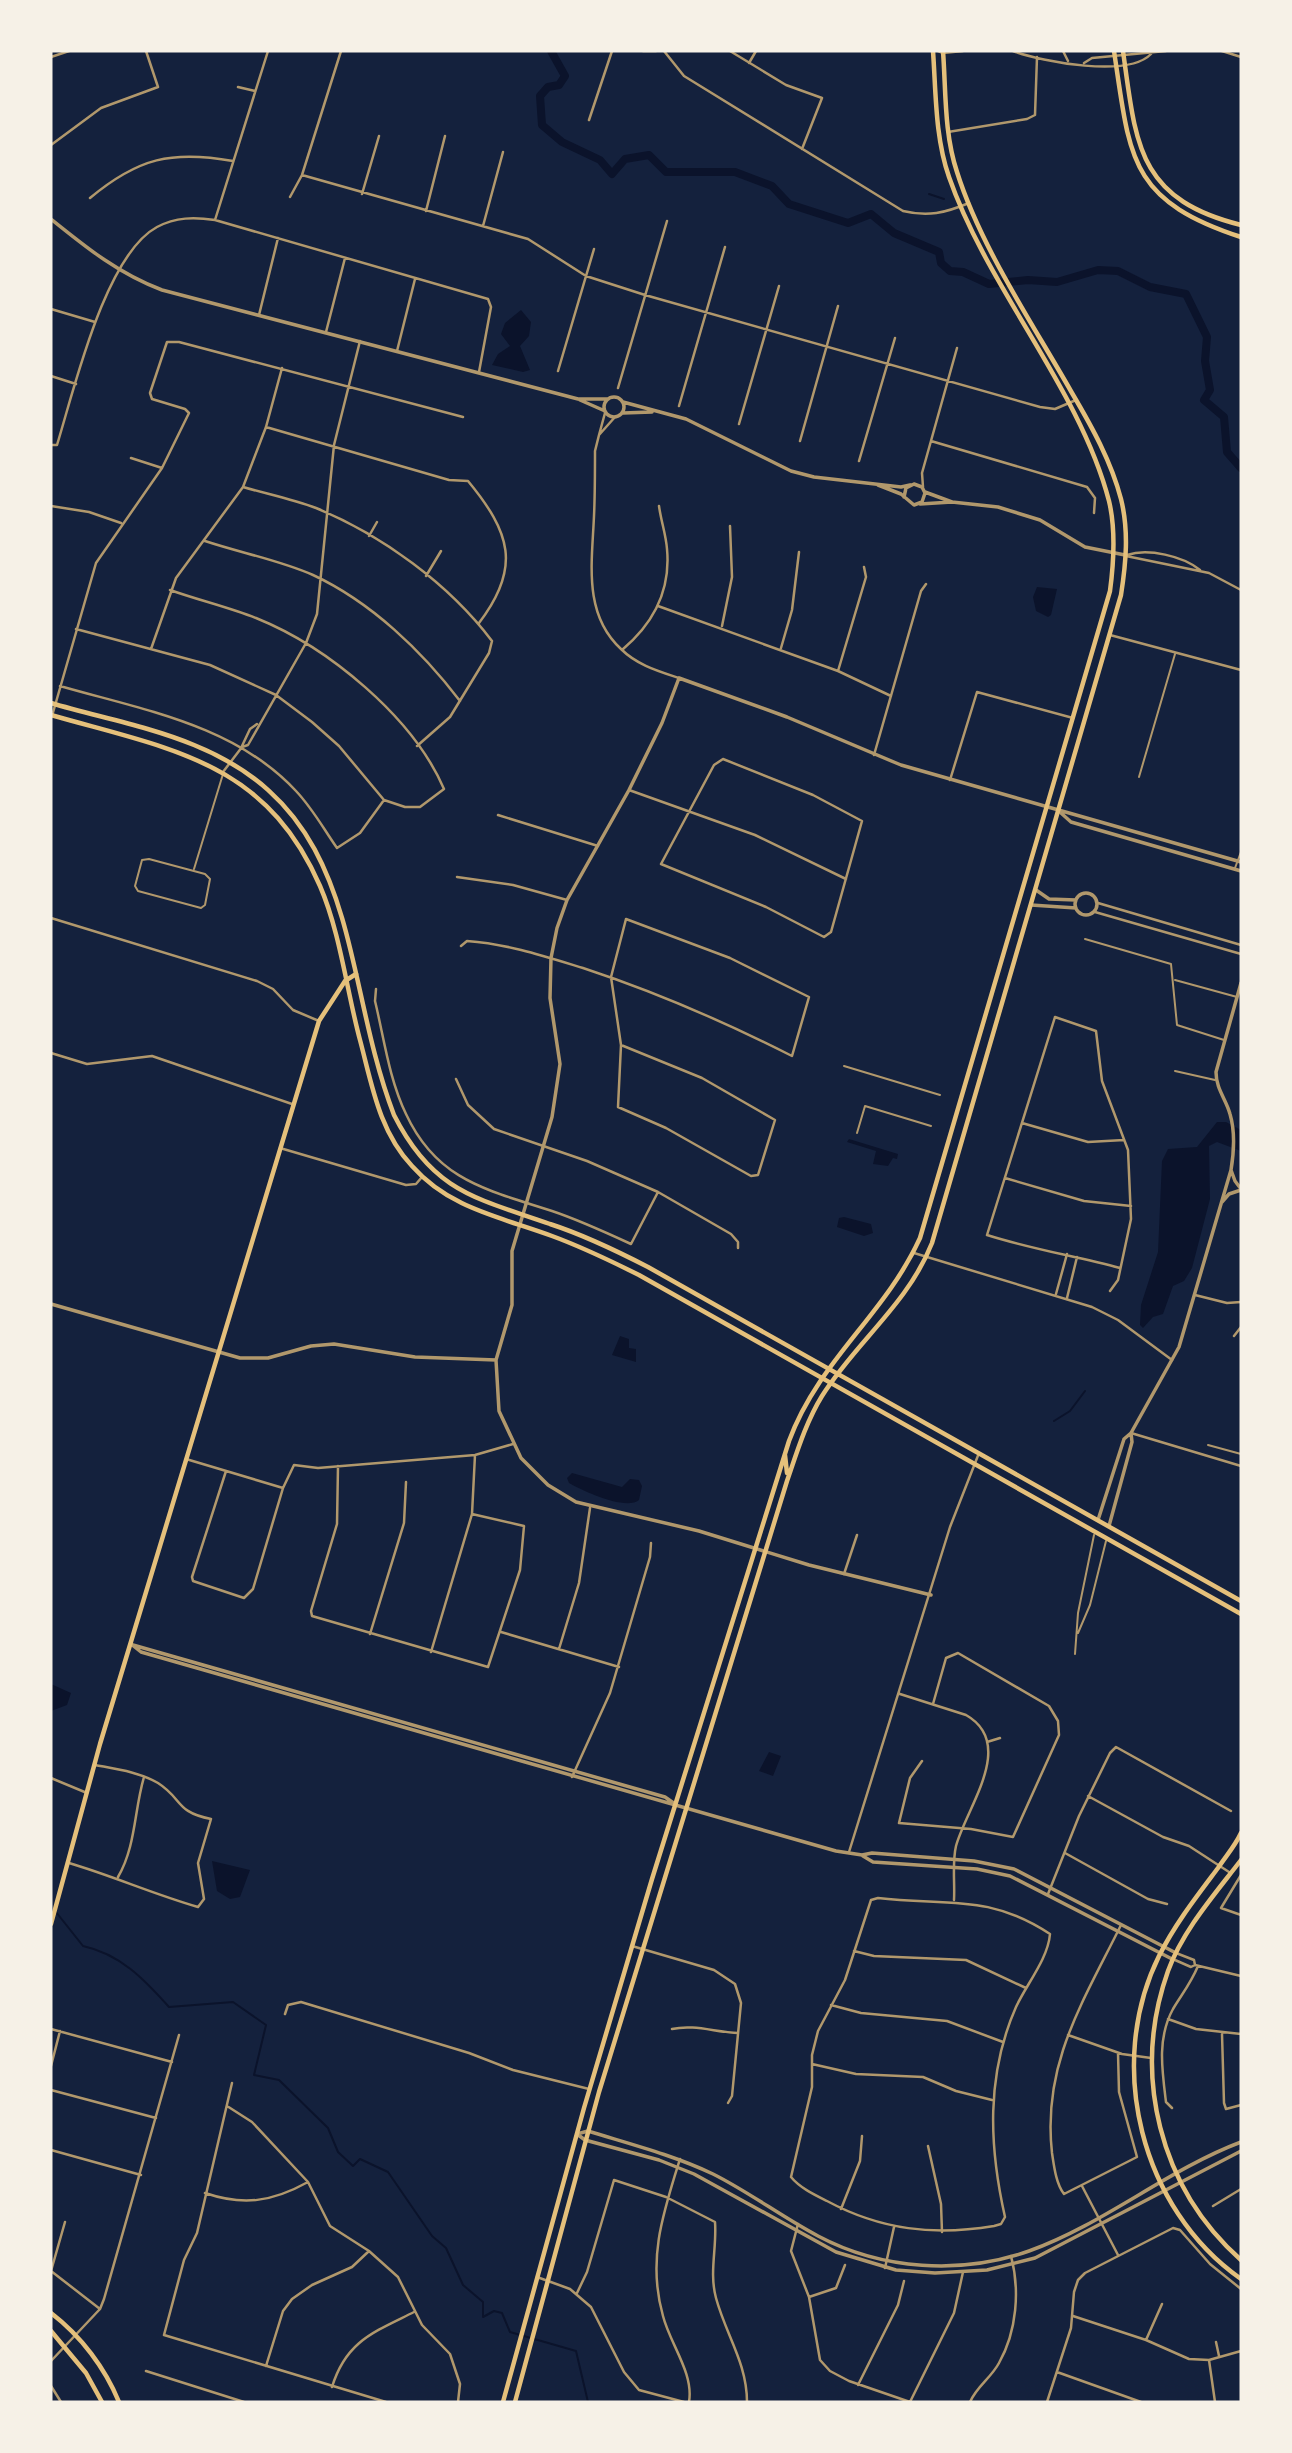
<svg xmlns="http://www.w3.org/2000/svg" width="1292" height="2453" font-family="'Titillium Web',sans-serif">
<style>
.water{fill:#0b132b}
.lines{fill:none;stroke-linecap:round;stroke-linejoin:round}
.stream{stroke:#0b132b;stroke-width:2}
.river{stroke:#0b132b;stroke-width:8}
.service{stroke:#b1986c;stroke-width:2}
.minor{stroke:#b1986c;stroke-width:2.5}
.tertiary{stroke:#b1986c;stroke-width:3.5}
.secondary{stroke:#e5c07b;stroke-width:4.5}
.primary{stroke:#e5c07b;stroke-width:4.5}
</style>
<rect width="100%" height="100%" fill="#14213d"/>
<!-- water -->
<path class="water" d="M521 310 531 322 529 336 520 346 530 370 523 372 492 365 498 354 510 346 501 334 505 323Z
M1037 587 1057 589 1051 615 1048 617 1036 611 1033 597Z
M1217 1122H1226L1241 1130V1151L1217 1142 1209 1146 1210 1199 1192 1268 1184 1281 1173 1286 1163 1314 1153 1317 1143 1328 1140 1325 1141 1305 1158 1252 1162 1161 1168 1149 1197 1147Z
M849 1139 898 1154 897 1159 893 1158 888 1166 873 1164 876 1151 847 1142Z
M844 1217 871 1224 873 1233 864 1236 837 1227 839 1218Z
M620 1336 629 1339V1348L636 1349V1362L612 1355Z
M572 1473 622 1487 630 1479 639 1480 642 1486 639 1500C626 1511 583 1491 569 1483L567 1478Z
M51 1684 71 1693 67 1705 51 1711Z
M769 1752 781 1756 773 1776 759 1771Z
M212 1861 250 1870 240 1897 230 1899 217 1891Z"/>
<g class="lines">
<!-- stream -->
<path class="stream" d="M929 194 944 199
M1054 1421 1070 1411 1085 1391
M56 1912 83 1946C120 1954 144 1979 169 2007L233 2002 266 2025 254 2075 279 2080 328 2128 338 2152 353 2166 360 2159 388 2172 432 2236 446 2248 463 2285 483 2302V2317L494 2311 502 2313 510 2332 576 2351 588 2402"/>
<!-- river -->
<path class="river" d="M551 51 565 76 559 85 548 87 540 96 542 125 562 142 600 160 612 174 625 159 649 155 666 172H735L772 186 789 204 848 223 871 214 894 233 939 252 941 263 950 271 963 272 989 284 1028 280 1057 282 1098 270 1118 271 1150 287 1186 294 1207 337 1205 361 1210 390 1204 400 1224 417 1227 452 1241 468"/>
<!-- service -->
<path class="service" d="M1139 777 1175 654
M149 859 205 874 210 879 205 905 201 908 138 891 135 886 142 860Z
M1235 868 1241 852
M194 869 223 774
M1085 939 1171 964 1177 1025 1224 1040
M1175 980 1237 997
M844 1066 940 1095
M1175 1071 1215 1080
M857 1133 865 1106 931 1126
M1208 1445 1241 1454
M1078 1633 1090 1605 1106 1541
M1075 1654 1078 1613 1094 1535"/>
<!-- minor -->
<path class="minor" d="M643 51H656
M664 51 684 76 903 211C928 217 945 213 969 203
M730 51 786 85 822 98 802 149
M938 51 943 53 963 51
M1013 51C1043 62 1128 78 1151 54
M1063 51 1068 61
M1222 51 1241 57
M51 57 69 51
M749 63 756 51
M1084 63 1092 58 1166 51
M238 87 255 91
M589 120 612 51
M948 132 1027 119 1035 115 1037 57
M51 145 101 108 158 87 146 51
M302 175 528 239 586 276 645 295 1040 407 1055 409 1076 400
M362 194 379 136
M290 197 302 175 341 51
M90 198C138 158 172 150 233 161
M426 211 445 136
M215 220 268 51
M483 226 503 152
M51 309 95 322
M259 315 278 238
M326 332 345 258
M397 351 415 279
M558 371 594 249
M51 376 76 384
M618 388 667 221
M679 406 725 247
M605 413 599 435 615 417
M739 424 779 286
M266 427 449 480 468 481C510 532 522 567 479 623
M599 435 595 451C595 473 595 495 594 516 592 563 583 614 621 649 637 665 658 671 679 678
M800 441 838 306
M931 441 1087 487 1095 498 1094 513
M51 445H57C74 390 105 255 157 227 176 217 194 217 215 220L488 299 491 307 479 372
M131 458 162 468
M859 461 895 338
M243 487C267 494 292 499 316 508 382 535 449 584 492 641L489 653 450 717 417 746
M923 487 922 473 957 348
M51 506 89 512 121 523
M369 536 377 522
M205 541C241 553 279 560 313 575 371 602 422 651 460 701
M1127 555C1148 548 1183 556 1200 570
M1126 556 1209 573 1241 590
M426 576 441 551
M658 606 838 671 891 696
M722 626 732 577 730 526
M76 629 210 665 276 695 312 722 339 746 384 800 405 807H420L444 789C413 717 328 647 256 618 228 607 198 600 170 590
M1110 635 1241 670
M781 648 792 610 799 552
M151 649 176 578 243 487 266 427 282 368
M622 650C653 624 671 592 667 549 666 535 661 521 659 506
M838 671 866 577 864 567
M60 686C143 710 235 725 296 791 313 809 323 828 337 848L360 833 384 800
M52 716 96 563 162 468 189 413 185 409 152 399 150 393 167 342H179L463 417
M242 746 250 729 257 724
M874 755 921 591 926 584
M723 759 813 795 862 821 831 932 824 937 766 907 661 864 714 765Z
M223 772 242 747 248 745 306 643 317 614 334 445 360 341
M950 780 977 692 1073 718
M629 790 755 835 846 879
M498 815 598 846
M457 877 513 885 567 900
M1098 903 1241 945
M1095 912 1241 954
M51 918 257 981 273 989 293 1010 319 1021
M461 946 467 941C508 944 544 956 583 968 656 992 723 1021 792 1056L809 997 730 958 626 919 611 977 621 1045 618 1107 666 1128 751 1176 758 1175 775 1120 702 1078 621 1045
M376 989 375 1001C384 1038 389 1079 406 1114 437 1181 488 1190 552 1211 579 1220 605 1232 631 1244L658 1192
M1055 1017 987 1235C1031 1249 1075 1256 1120 1268
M1055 1017 1096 1031 1102 1081 1128 1150 1131 1219 1118 1280 1110 1291
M51 1053 87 1064 152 1056 292 1104
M456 1079 468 1105 494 1129 587 1161 658 1192 731 1234 738 1242V1248
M1022 1123 1088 1142 1124 1140
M280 1148 406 1185 416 1184 422 1177
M1005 1178 1084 1201 1131 1206
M914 1253 1092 1307 1118 1320 1172 1360
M1056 1294 1067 1254
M1195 1295 1227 1303 1241 1302
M1067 1298 1077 1257
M1234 1336 1241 1327
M1131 1433 1241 1466
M186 1459 283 1488
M338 1466 337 1524 311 1611 312 1616 488 1667 520 1570 524 1526 472 1514
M226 1471 192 1577 193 1581 244 1598 253 1589 283 1488 294 1465 318 1468 475 1455 513 1444
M844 1574 857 1535
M501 1632 619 1667
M370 1634 404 1523 406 1482
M559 1649 579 1583 590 1508
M431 1652 472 1514 475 1455
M900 1694 966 1715C1017 1744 966 1808 956 1846 952 1863 955 1883 954 1900
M987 1742 1000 1738
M922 1761 910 1778 899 1823 971 1829 1013 1837 1059 1735 1058 1721 1049 1706 958 1653 946 1658 933 1704
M572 1777 610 1693 650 1557 651 1543
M51 1778 87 1793
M1088 1796 1163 1837 1189 1846 1229 1872
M849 1852 950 1527 979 1453
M1065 1853 1148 1899 1167 1904
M69 1863C113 1876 153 1894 198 1907L204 1899 198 1863 211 1819C175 1812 183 1799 158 1783 139 1772 116 1769 95 1765
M1241 1875 1221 1908 1241 1915
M118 1877C136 1846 134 1811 144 1777
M1048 1894 1079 1816 1110 1753 1116 1747 1231 1811
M878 1898C945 1906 988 1893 1050 1934 1048 1959 1026 1985 1016 2007 986 2075 989 2146 1005 2217L1001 2224 994 2226C934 2236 881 2230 827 2201 815 2195 800 2188 791 2177L812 2087V2055L818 2031 845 1980 871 1900Z
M632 1946 714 1970 735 1984 741 2003 732 2096 728 2103
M854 1951 874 1956 966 1960 1026 1988
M1176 1953 1194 1960 1195 1965
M1175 1960 1191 1967 1195 1965 1241 1976
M831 2005 861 2013 947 2021 1003 2042
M285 2014 288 2005 301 2002 469 2053 513 2070 589 2089
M1168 2019 1196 2029 1241 2034
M51 2029 172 2062
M672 2029C693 2024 715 2032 738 2033
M1222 2034 1224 2103 1226 2109 1241 2105
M1068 2035 1122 2054 1151 2058
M1118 2053 1119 2092 1137 2157 1064 2194C1056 2184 1054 2166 1052 2153 1042 2064 1083 2002 1121 1925
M812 2064 856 2074 923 2077 956 2091 992 2100
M51 2066 60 2031
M232 2083 197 2233 184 2260 164 2335 386 2402
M51 2090 156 2118
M227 2106 252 2122 308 2182 330 2226 369 2251 398 2277 422 2325 450 2354 460 2384 458 2402
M1172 2108 1166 2102C1162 2070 1157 2038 1173 2009 1182 1994 1191 1983 1198 1966
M928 2146 941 2204 942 2232
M51 2150 141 2175
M680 2159C663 2213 647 2260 663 2316 670 2344 694 2373 689 2402
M1082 2186 1118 2255
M205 2193C243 2206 272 2202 308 2182
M1213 2206 1241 2189
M841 2209 860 2161 862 2136
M798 2224 791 2251 809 2297 820 2360 830 2371 849 2381 910 2402
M885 2268 894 2227
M51 2271 100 2309
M51 2271 65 2222
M537 2277 570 2289 591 2307 624 2372 639 2390 684 2402
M577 2293 587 2272 614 2180 666 2197 715 2222C717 2248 709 2272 716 2298 726 2335 747 2363 747 2402
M809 2297 836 2288 845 2265
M1073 2316 1146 2340 1189 2359 1209 2360 1241 2351
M1146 2340 1162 2304
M1216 2342 1219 2356
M1209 2360 1215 2402
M51 2361 100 2309 104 2299 179 2035
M266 2366 283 2311 292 2299 312 2285 352 2267 369 2251
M146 2371 244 2402
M1057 2372 1141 2402
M858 2385 898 2305 904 2281
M51 2386 61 2402
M332 2387C346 2341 374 2332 414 2312
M910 2402 954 2313 963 2272
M970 2402C977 2386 991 2378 999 2363 1017 2331 1020 2290 1011 2256
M1047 2402 1071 2328 1074 2292 1078 2280 1085 2273 1173 2228 1180 2230 1210 2264 1241 2289"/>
<!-- tertiary -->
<path class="tertiary" d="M51 219C87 248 119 274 162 290L578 399H607
M604 407a10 10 0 1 1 20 0a10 10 0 1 1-20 0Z
M580 400 605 411
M623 402 686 419 791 471 814 477 901 487 910 485
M623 413 652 412
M878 485 901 494 914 505 922 502 925 493 922 487 914 484 906 488 904 497
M925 492 952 502
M920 504 952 502 998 507 1040 520 1085 547 1125 555
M1061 813 1071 822 1241 871
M1036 890 1049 899 1076 900
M1075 904a11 11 0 1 1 22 0a11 11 0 1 1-22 0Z
M1031 905 1076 908
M1231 1170 1235 1181 1241 1189
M1222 1202 1229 1194 1241 1190
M51 1304 240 1358H268L311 1346 334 1344 415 1357 496 1360
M1098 1520 1124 1439 1131 1433 1179 1347 1231 1170C1234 1152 1235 1131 1230 1114 1226 1099 1216 1089 1216 1072L1241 983
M1109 1526 1132 1442 1131 1433
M931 1595 809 1565 699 1531 576 1502 548 1485 521 1458 499 1411 496 1360 512 1305V1251L552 1117 560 1064 550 998 551 958 557 928 567 900 629 790 662 723 679 678 787 717 901 765 1241 862
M131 1644 141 1652 836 1851 862 1855 872 1853 974 1861 1014 1869 1176 1953
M133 1645 665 1797 675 1804
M863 1856 873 1862 977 1869 1010 1876 1172 1959
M577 2134 585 2140 659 2160 694 2174 836 2252 896 2270 935 2273 987 2270 1035 2258 1241 2151
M577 2134 588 2131C630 2144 673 2155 713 2174 749 2192 782 2217 818 2236 882 2270 961 2275 1029 2251 1104 2224 1167 2170 1241 2142"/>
<!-- secondary -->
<path class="secondary" d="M1114 51C1130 157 1128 200 1241 237
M1123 51C1136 144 1137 199 1241 225
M1241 1833C1235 1846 1226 1856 1218 1868 1197 1896 1175 1924 1159 1956 1105 2065 1141 2209 1241 2279
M1241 1860C1215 1894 1183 1930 1168 1971 1131 2075 1160 2188 1241 2260
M51 1924 100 1744 319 1021 345 981 356 974
M51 2313C81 2336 105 2368 119 2402
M51 2331 86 2373 102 2402"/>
<!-- primary -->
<path class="primary" d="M51 703C98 717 148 726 194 745 364 814 339 972 394 1115 433 1192 476 1198 550 1224 584 1235 617 1251 648 1267L1241 1601
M51 715C169 749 265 760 320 886 340 932 347 992 360 1040 372 1085 379 1131 412 1166 450 1209 501 1217 552 1236 582 1247 611 1261 639 1275L1241 1614
M785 1455 787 1473
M503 2402 584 2108 652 1879 789 1441C819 1360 885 1315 920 1238L1110 591C1114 561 1116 530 1109 501 1080 389 988 289 949 177 935 137 936 93 933 51
M515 2402 599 2092 787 1481C797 1452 806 1422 822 1396 856 1342 908 1304 932 1243L1121 595C1126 563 1129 531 1121 499 1111 461 1092 427 1072 393 1033 324 981 248 957 172 944 133 946 91 943 51"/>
</g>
<!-- border -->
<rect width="1292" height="2453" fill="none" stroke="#f6f1e7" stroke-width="105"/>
</svg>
